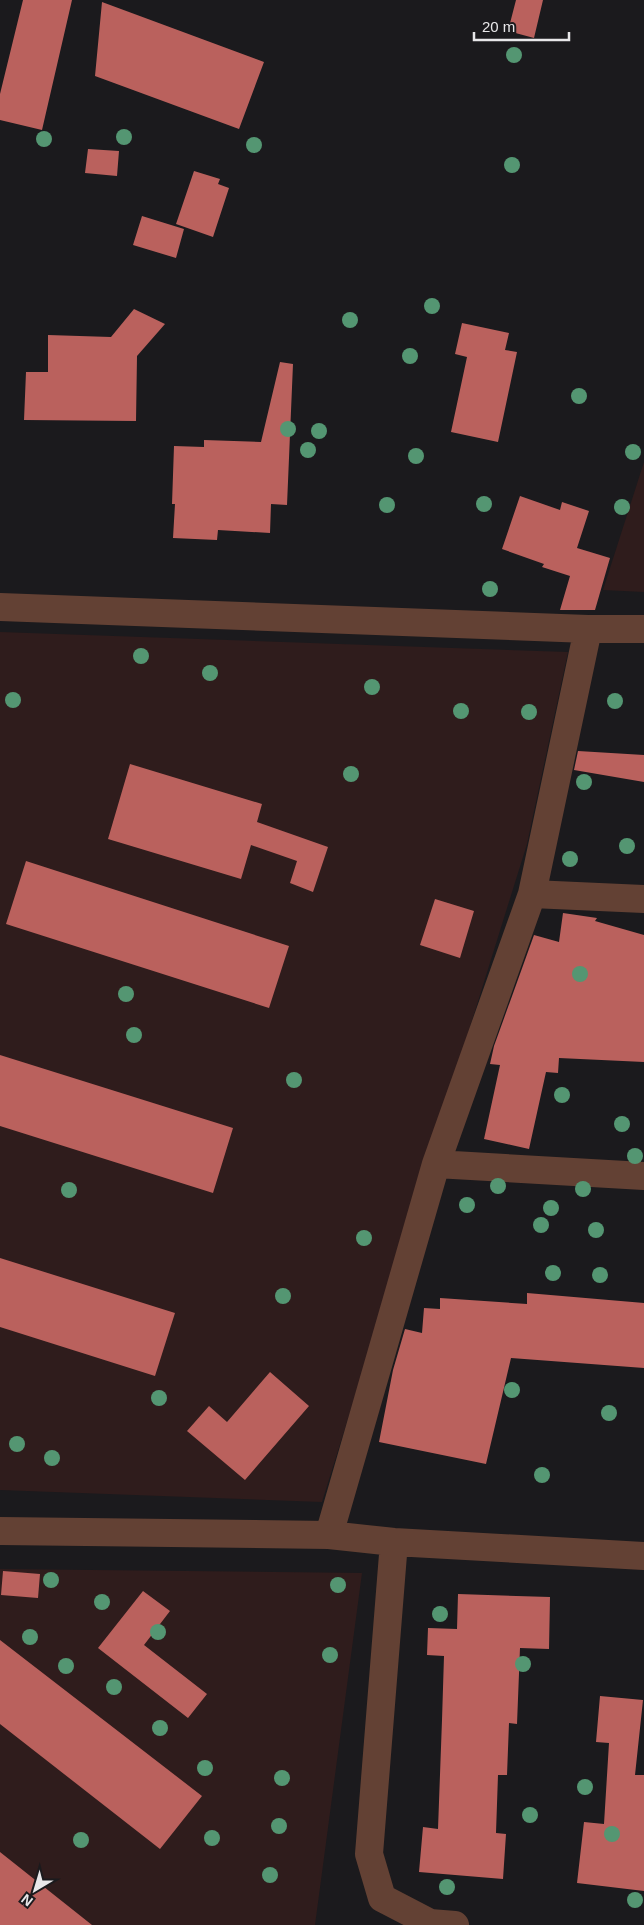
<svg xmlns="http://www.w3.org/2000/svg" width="644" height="1925" font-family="Helvetica,sans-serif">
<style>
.education{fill:#2f1c1c}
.building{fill:#ba615d}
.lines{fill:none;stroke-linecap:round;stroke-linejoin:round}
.minor{stroke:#634134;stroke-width:28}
.tree{fill:#549672}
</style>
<rect width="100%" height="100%" fill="#1b1a1d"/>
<!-- education -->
<path class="education" d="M644 462V592L603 590Z
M0 632 568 652 527 844 322 1502 0 1490Z
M0 1569 362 1573 315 1925H0Z"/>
<!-- building -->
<path class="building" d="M23 0H72L42 130 0 120V94Z
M516 0H543L534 38 508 31Z
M102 2 264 62 239 129 95 76Z
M88 149 119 151 117 176 85 173Z
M194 171 220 179 218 184 229 188 213 237 176 224Z
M142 216 184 229 176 258 133 245Z
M134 309 165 324 137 356 136 421 24 420 26 372H48V335L111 337Z
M462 323 509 333 505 350 517 352 498 442 451 432 467 357 455 354Z
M280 362 293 364 287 505 271 504 270 533 218 530 217 540 173 538 175 504H172L174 446 204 447V440L261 442Z
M520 496 560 510 562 502 589 511 577 548 610 558 595 610H560L570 576 542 567 544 564 502 549Z
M578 751 644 755V782L574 770Z
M130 764 262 804 257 822 328 847 313 892 290 883 297 861 251 845 241 879 108 839Z
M26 861 289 946 269 1008 6 924Z
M435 899 474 911 460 958 420 945Z
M563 913 597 918 595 921 644 935V1062L559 1058 558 1073 546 1072 529 1149 484 1139 500 1065 490 1064 494 1046 534 935 559 942Z
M0 1055 233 1128 213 1193 0 1126Z
M0 1258 175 1313 155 1376 0 1327Z
M527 1293 644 1303V1368L511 1358 486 1464 379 1442 393 1370 405 1329 422 1333 424 1308 440 1309V1298L527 1304Z
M270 1372 309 1406 245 1480 187 1431 209 1406 227 1422Z
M3 1571 40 1574 38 1598 1 1595Z
M143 1591 170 1611 144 1645 207 1694 188 1718 98 1648Z
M458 1594 550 1597 549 1649 520 1648 517 1724 509 1723 507 1775H498L496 1833 506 1834 503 1879 419 1872 423 1827 438 1829 442 1720 444 1656 427 1655 428 1628 457 1629Z
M0 1640 202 1796 160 1849 0 1724Z
M600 1696 643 1700 635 1775H644V1891L577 1883 584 1822 604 1824 609 1743 596 1742Z
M0 1852 92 1925H0Z"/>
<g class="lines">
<!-- minor -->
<path class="minor" d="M0 607 588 629H644
M532 894 644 899
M436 1164 644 1176
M0 1531 329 1535 394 1542 644 1556
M329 1535 436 1164 532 894 588 629
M394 1542 369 1854 382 1898 430 1923 455 1925"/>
</g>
<!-- trees -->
<g class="tree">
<circle cx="514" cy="55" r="8"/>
<circle cx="124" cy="137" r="8"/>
<circle cx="44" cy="139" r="8"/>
<circle cx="254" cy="145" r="8"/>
<circle cx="512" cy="165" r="8"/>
<circle cx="432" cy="306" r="8"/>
<circle cx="350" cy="320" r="8"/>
<circle cx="410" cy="356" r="8"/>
<circle cx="579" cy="396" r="8"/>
<circle cx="288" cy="429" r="8"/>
<circle cx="319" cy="431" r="8"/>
<circle cx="308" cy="450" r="8"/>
<circle cx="633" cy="452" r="8"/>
<circle cx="416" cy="456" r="8"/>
<circle cx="484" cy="504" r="8"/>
<circle cx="387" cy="505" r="8"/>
<circle cx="622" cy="507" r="8"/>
<circle cx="490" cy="589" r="8"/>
<circle cx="141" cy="656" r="8"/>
<circle cx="210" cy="673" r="8"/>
<circle cx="372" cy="687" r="8"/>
<circle cx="13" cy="700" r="8"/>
<circle cx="615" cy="701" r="8"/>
<circle cx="461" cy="711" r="8"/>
<circle cx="529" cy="712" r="8"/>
<circle cx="351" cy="774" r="8"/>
<circle cx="584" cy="782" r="8"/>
<circle cx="627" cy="846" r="8"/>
<circle cx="570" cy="859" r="8"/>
<circle cx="580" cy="974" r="8"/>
<circle cx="126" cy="994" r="8"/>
<circle cx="134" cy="1035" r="8"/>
<circle cx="294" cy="1080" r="8"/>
<circle cx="562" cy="1095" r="8"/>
<circle cx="622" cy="1124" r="8"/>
<circle cx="635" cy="1156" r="8"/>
<circle cx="498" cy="1186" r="8"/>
<circle cx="583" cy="1189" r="8"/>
<circle cx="69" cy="1190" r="8"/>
<circle cx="467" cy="1205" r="8"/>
<circle cx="551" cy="1208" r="8"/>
<circle cx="541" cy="1225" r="8"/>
<circle cx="596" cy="1230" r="8"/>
<circle cx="364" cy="1238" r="8"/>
<circle cx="553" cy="1273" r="8"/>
<circle cx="600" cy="1275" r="8"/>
<circle cx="283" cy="1296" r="8"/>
<circle cx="512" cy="1390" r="8"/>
<circle cx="159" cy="1398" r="8"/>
<circle cx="609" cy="1413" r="8"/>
<circle cx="17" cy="1444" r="8"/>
<circle cx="52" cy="1458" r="8"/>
<circle cx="542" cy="1475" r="8"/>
<circle cx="51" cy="1580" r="8"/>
<circle cx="338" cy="1585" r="8"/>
<circle cx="102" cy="1602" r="8"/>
<circle cx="440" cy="1614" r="8"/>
<circle cx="158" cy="1632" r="8"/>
<circle cx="30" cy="1637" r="8"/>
<circle cx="330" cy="1655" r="8"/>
<circle cx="523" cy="1664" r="8"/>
<circle cx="66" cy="1666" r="8"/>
<circle cx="114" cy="1687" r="8"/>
<circle cx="160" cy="1728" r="8"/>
<circle cx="205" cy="1768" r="8"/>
<circle cx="282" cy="1778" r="8"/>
<circle cx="585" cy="1787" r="8"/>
<circle cx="530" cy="1815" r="8"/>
<circle cx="279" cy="1826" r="8"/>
<circle cx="612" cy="1834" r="8"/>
<circle cx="212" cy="1838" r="8"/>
<circle cx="81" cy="1840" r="8"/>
<circle cx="270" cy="1875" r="8"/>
<circle cx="447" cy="1887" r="8"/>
<circle cx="635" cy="1900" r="8"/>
</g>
<!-- north arrow -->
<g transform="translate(35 1890) rotate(218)" stroke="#1b1a1d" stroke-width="4" paint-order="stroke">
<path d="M0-4L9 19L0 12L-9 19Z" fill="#e8e7e9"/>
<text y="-8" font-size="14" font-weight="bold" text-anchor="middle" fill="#e8e7e9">N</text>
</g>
<!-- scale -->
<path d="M474 32v8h95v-8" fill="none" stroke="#e8e7e9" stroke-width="2.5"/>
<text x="482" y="32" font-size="15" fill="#e8e7e9" stroke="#1b1a1d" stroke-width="4" paint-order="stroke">20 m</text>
</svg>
